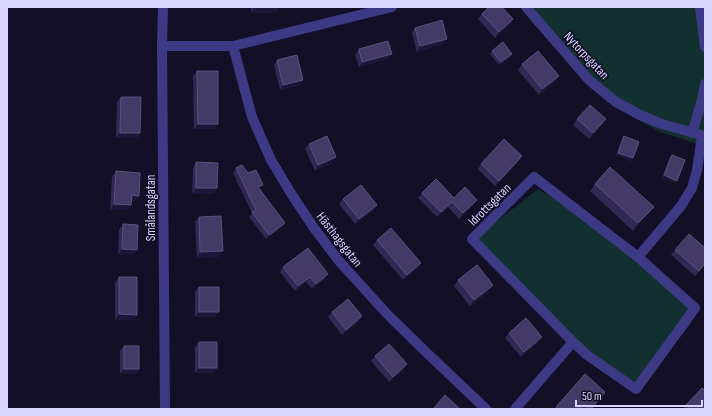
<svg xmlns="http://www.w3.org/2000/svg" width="712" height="416" font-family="'Sofia Sans Condensed',sans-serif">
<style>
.green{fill:#12302f}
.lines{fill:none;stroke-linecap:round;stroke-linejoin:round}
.street{stroke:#3d3a85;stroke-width:10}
.wall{fill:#312854}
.shaded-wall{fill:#1d163a}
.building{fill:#433a66;stroke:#5a527e}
.labels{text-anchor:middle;stroke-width:3.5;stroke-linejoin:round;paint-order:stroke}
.street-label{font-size:13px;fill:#d9d4ff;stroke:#130f26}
</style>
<rect width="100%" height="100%" fill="#130f26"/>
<!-- green -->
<path class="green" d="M520 7H705V146L660 132 607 102Z
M538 189 567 206 647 264 694 311 690 325 637 386 578 348 473 240Z"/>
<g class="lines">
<!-- street -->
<path class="street" d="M163 7 162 46 165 409
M526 7 589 80 616 102 640 115 662 124 705 136
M700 7 705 47
M162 46H233L392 7
M233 46 252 117 271 160 292 195 314 228 339 261 388 315 428 354 486 409
M692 133 702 100 705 84
M534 177 638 257 695 308 636 389 587 355 573 342 472 239Z
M638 257 681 206 692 188 697 170 702 136
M515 409 573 342"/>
</g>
<!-- wall -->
<path class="wall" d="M251 7H280L276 12 251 13Z
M482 14 513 19 510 24 495 38 478 19Z
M415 28 443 44 417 52 412 33Z
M359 49 388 59 359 67 355 55Z
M492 51 512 54 510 57 499 65 490 54Z
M277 60 303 80 300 85 280 90 274 65Z
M522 64 559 76 555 82 539 95 518 70Z
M197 71 218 124 214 129H194L193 76Z
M121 97 140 133 137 138H116L117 102Z
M577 119H606L602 124 589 139 573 125Z
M624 136 633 158 631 161 616 155 622 139Z
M309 144 332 163 315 171 305 149Z
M672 155 675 183 662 178 670 157Z
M522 156 518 162 495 186 478 169 481 164Z
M196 162 214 194H192L193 168Z
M236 168 260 189 285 223 282 227 266 239 249 217 252 213 233 173Z
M116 171 139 196 135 201H132L128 210H110L112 177Z
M595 184 654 207 648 214 633 231 590 191Z
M422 193 454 198 477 200 473 205 459 219 448 207 437 217 418 198Z
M343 199 377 205 373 210 355 224 339 204Z
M199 217 223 251 219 257 197 258 195 222Z
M123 224 133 255H118L119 230Z
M377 240 421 263 417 268 403 280 373 245Z
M675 250 705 264 695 276 671 255Z
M283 267 325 279 312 289 306 282 295 291 280 272Z
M119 277 137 315 134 320H115V283Z
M458 280 489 291 470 306 454 286Z
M199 287 215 317H195V292Z
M332 312 359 322 342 335 328 317Z
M509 333 538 342 521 357 505 338Z
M199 342 213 373H195V347Z
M124 346 139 369 135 374H120V351Z
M375 356 403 370 389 382 371 361Z
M605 392 592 409H555L556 407Z
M686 405 705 409H683Z"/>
<!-- shaded-wall -->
<path class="shaded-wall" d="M255 7H280L276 12 251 13Z
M513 19 510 24 495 38 499 32Z
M447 39 443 44 417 52 420 46Z
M392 54 388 59 359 67 362 62Z
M512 54 510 57 499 65 501 62Z
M559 76 555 82 539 95 542 89Z
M303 80 300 85 280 90 283 85Z
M606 119 602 124 589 139 593 133Z
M198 124H218L214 129H194Z
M120 133H140L137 138H116Z
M618 153 633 158 631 161 616 155Z
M522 156 518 162 495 186 499 181Z
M336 157 332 163 315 171 318 165Z
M664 175 677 181 675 183 662 178Z
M196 188H217L214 194H192Z
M132 195 139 196 135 201H128Z
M477 200 473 205 459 219 463 213Z
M452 202 448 207 437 217 441 212Z
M114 204 131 205 128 210H110Z
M377 205 373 210 355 224 359 219Z
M654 207 648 214 633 231 638 223Z
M285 223 282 227 266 239 269 235Z
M122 249 137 250 133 255H118Z
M223 251 219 257 197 258 200 252Z
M421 263 417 268 403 280 407 275Z
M328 274 325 279 312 289 316 284Z
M310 277 306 282 295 291 298 286Z
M493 285 489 291 470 306 474 300Z
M199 312H219L215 317H195Z
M119 314 137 315 134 320H115Z
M362 316 359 322 342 335 346 330Z
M542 337 538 342 521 357 524 352Z
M407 364 403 370 389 382 393 377Z
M199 368H217L213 373H195Z
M124 369H139L135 374H120Z
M605 392 602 398 592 409H591Z"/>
<!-- building -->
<path class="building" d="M489 7H502L513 19 499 32 482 14Z
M442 20 447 39 420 46 415 28Z
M388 41 392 54 362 62 359 49Z
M503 42 512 54 501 62 492 51Z
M538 51 559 76 542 89 522 64Z
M297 55 303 80 283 85 277 60Z
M197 71H218V124H198Z
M121 97H141L140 133H120Z
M590 105 606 119 593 133 577 119Z
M327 136 336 157 318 165 309 144Z
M624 136 639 142 633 158 618 153Z
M504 139 522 156 499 181 481 164Z
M672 155 685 160 677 181 664 175Z
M196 162 218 163 217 188H196Z
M242 165 248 173 256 170 263 185 258 187 285 223 269 235 252 212 256 210 236 168Z
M610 167 654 207 638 223 595 184Z
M116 171 140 173 139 196 132 195 131 205 114 204Z
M436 179 454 198 465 187 477 200 463 213 452 202 441 212 422 193Z
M361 185 377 205 359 219 343 199Z
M221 216 223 251 200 252 199 217Z
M123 224 138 225 137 250 122 249Z
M391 228 421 263 407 275 377 240Z
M689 234 705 248V263L699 271 675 250Z
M308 248 328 274 316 284 310 277 298 286 283 267Z
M477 265 493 285 474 300 458 280Z
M119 277H137V315L119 314Z
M199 287H219V312H199Z
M348 299 362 316 346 330 332 312Z
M526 318 542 337 524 352 509 333Z
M199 342H217V368H199Z
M389 344 407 364 393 377 375 356Z
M124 346H139V369H124Z
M585 374 605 392 591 409H590L584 404 580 409H558L556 407Z
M702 388 705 391V409H690L686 405Z
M445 395 460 409H433Z"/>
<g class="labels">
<!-- street labels -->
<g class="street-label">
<text transform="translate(587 55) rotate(47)" y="5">Nytorpsgatan</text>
<text transform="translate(489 204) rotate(-45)" y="5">Idrottsgatan</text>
<text transform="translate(150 208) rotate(-90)" y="5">Smålandsgatan</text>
<text transform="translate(340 239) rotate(52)" y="5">Hästhagsgatan</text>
</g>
</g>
<!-- border -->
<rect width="712" height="416" fill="none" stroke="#d9d4ff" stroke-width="16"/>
<!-- scale -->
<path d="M576 400v6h126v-6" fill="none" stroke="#d9d4ff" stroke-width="2"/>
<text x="582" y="400" font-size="12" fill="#d9d4ff" stroke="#130f26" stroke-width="3" paint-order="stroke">50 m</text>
</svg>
